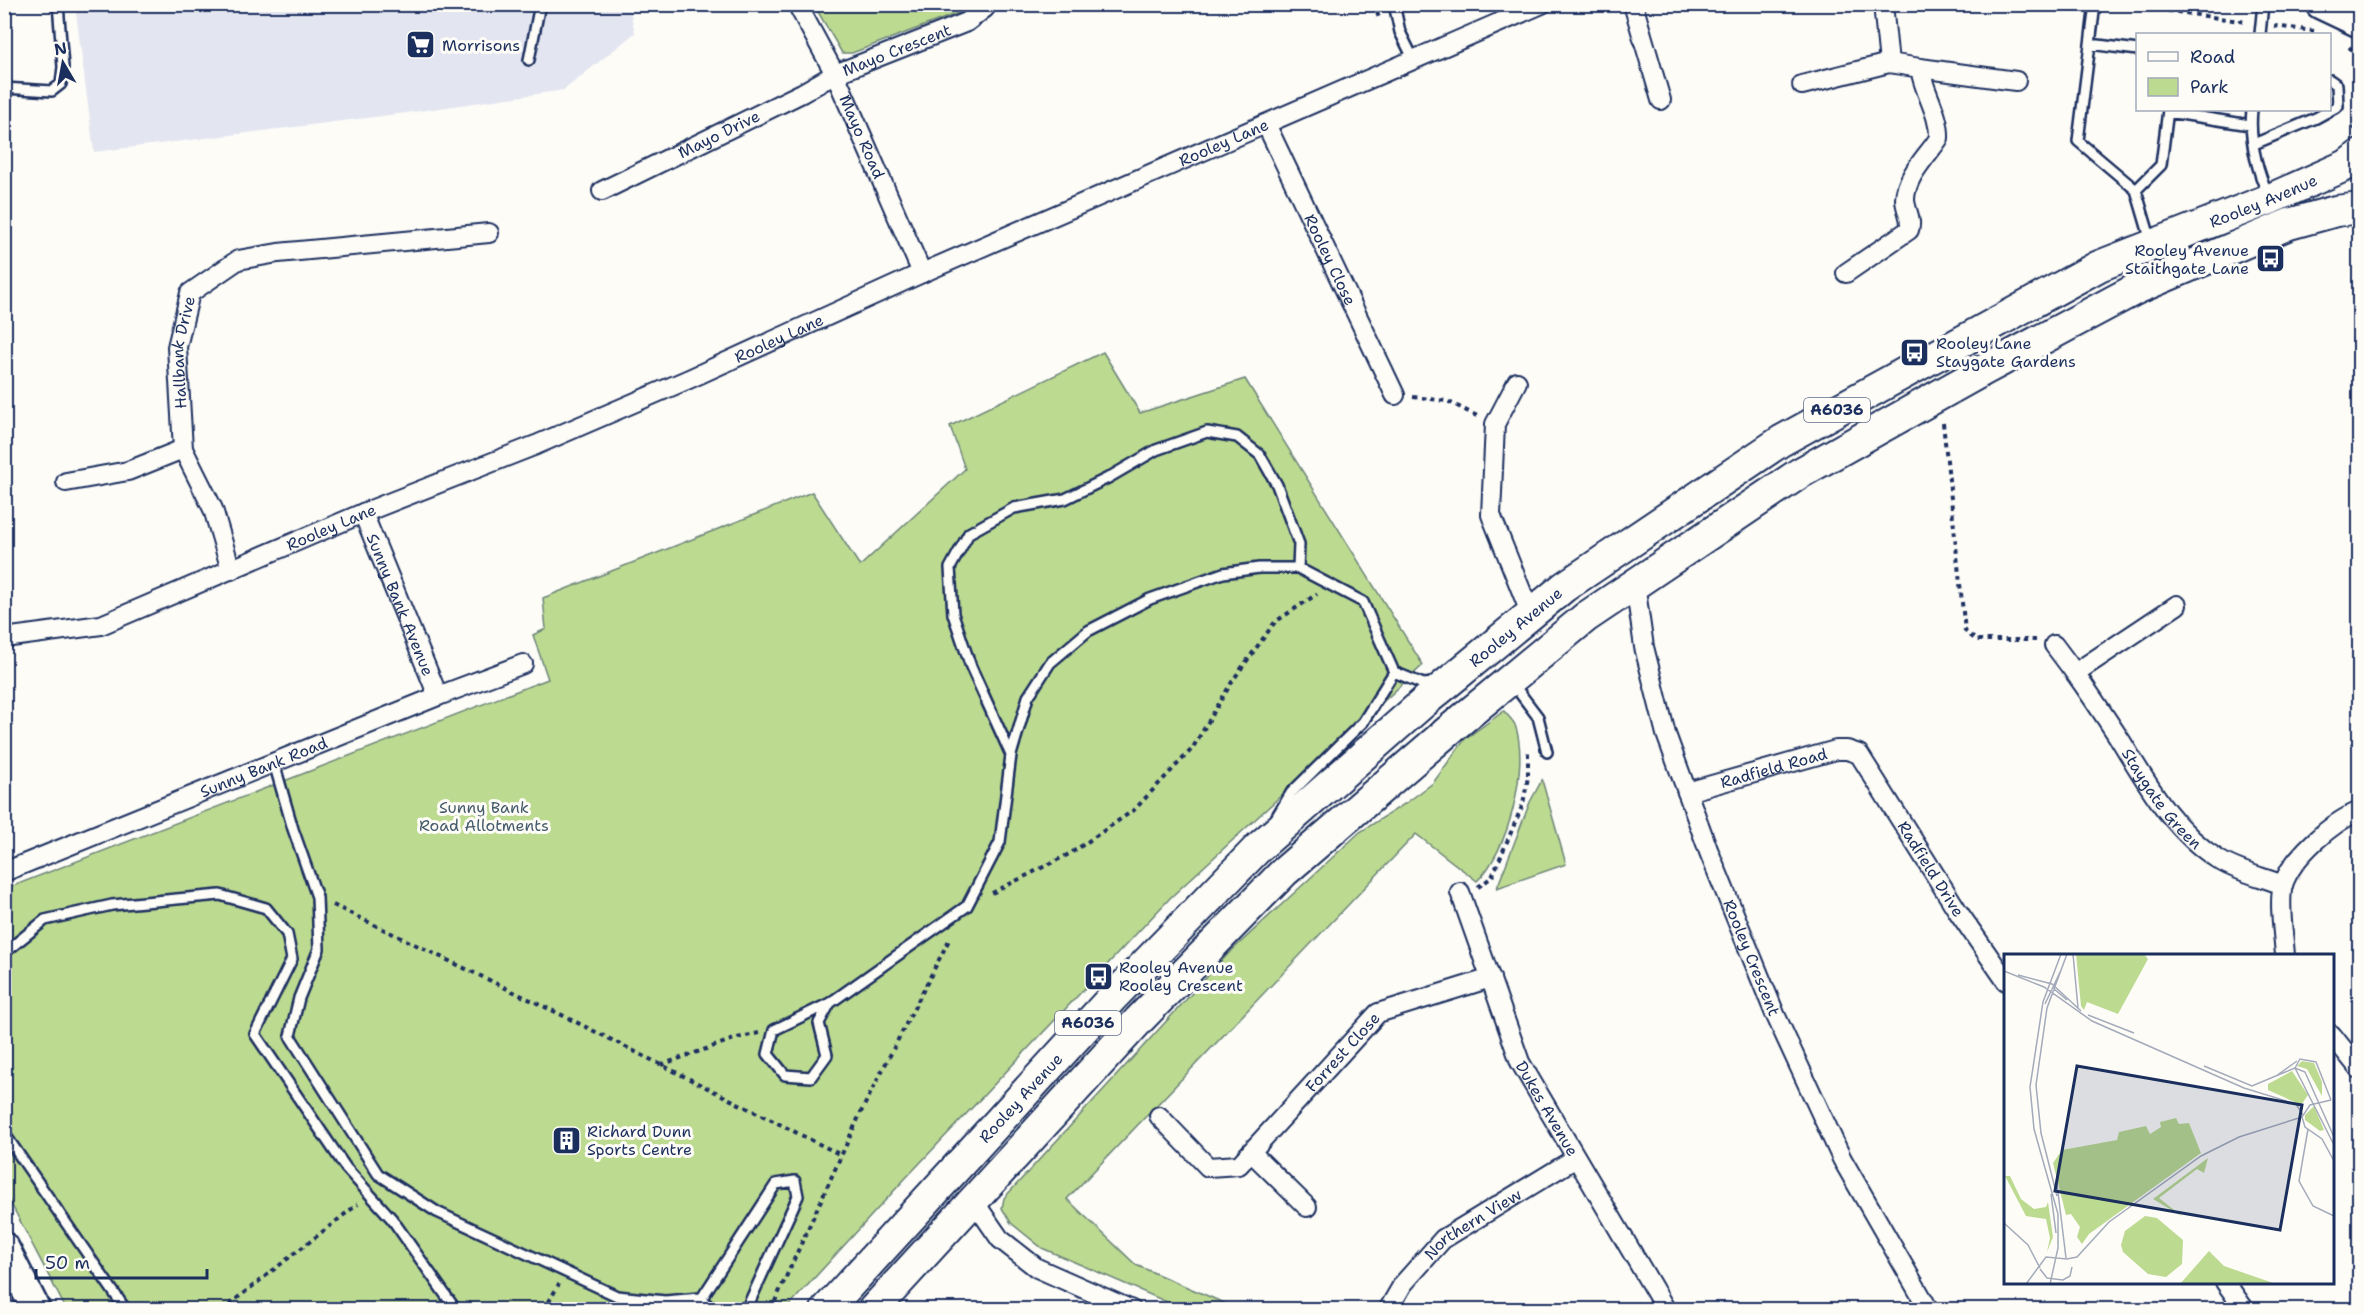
<svg xmlns="http://www.w3.org/2000/svg" width="2364" height="1314" font-family="'Shantell Sans',sans-serif">
<style>
.built{fill:#e3e6f1}
.green{fill:#bdda91;stroke:#6c8478;stroke-width:1.5}
.lines{fill:none;stroke-linecap:round;stroke-linejoin:round}
.service-casing{stroke:#1b2f5e;stroke-width:14}
.minor-casing{stroke:#1b2f5e;stroke-width:22}
.primary-casing{stroke:#1b2f5e;stroke-width:33}
.trunk-casing{stroke:#1b2f5e;stroke-width:34}
.path{stroke:#1b2f5e;stroke-width:4;stroke-dasharray:4.5 4.5;stroke-linecap:butt}
.service{stroke:#fdfcf7;stroke-width:9}
.minor{stroke:#fdfcf7;stroke-width:18}
.primary{stroke:#fdfcf7;stroke-width:28}
.trunk{stroke:#fdfcf7;stroke-width:30}
.labels{text-anchor:middle;stroke-width:6;stroke-linejoin:round;paint-order:stroke}
.shield{fill:#fdfcf7;stroke:#5f6c8c;stroke-width:1.5}
.shield-label{font-size:15px;font-weight:bold;fill:#1b2f5e}
.poi-label{font-size:16px;fill:#1b2f5e;stroke:#fdfcf7;text-anchor:start}
.street-label{font-size:16px;fill:#1b2f5e;stroke:#fdfcf7}
.park-label{font-size:16px;fill:#445a6b;stroke:#fdfcf7}
.inset-road{fill:none;stroke:#a3aaba;stroke-width:1.5}
.view{fill:#1b2f5e;fill-opacity:0.15;stroke:#1b2f5e;stroke-width:3}
.inset-edge{fill:none;stroke:#1b2f5e;stroke-width:3}
</style>
<rect width="100%" height="100%" fill="#fdfcf7"/>
<filter id="ink" filterUnits="userSpaceOnUse"><feTurbulence type="fractalNoise" baseFrequency=".0167" numOctaves="2"/><feDisplacementMap in="SourceGraphic" scale="12" xChannelSelector="R" yChannelSelector="G"/><feConvolveMatrix kernelMatrix="1 2 1 2 8 2 1 2 1" color-interpolation-filters="sRGB"/></filter>
<g filter="url(#ink)">
<!-- built -->
<path class="built" d="M75 5H629L635 33 564 90 406 113 94 152Z"/>
<!-- green -->
<path class="green" d="M814 5H972L969 9 852 53H842Z
M1103 352 1140 413 1245 379 1423 665 1171 897 903 1181 786 1309H66L5 1192V889L548 679 533 635 546 629 543 598 812 492 860 566 965 469 950 426Z
M1504 711C1507 715 1513 720 1515 725 1530 765 1508 853 1477 881L1416 834 1067 1199 1136 1265 1238 1309H1183L1042 1248 1011 1223 1002 1208 1004 1198 1228 954 1360 832 1406 803 1433 783 1465 739Z
M1542 780 1566 864 1497 888 1530 802Z"/>
<g class="lines">
<defs>
<path id="service" d="M1394 4 1400 32 1414 60
M2095 4 2078 141 2136 190 2161 165 2168 110
M2260 34 2263 4
M2090 44 2138 50
M529 60 540 4
M4 88 52 91 61 84 63 67 58 4
M2252 110C2249 138 2257 170 2269 197
M2168 112 2250 125
M2254 144 2316 118 2338 106 2337 85 2330 80
M2136 190 2151 241
M1513 684 1538 717 1547 752
M1011 755 971 667 953 614 950 568 969 533 1014 508 1065 499 1108 478 1156 450 1207 432 1237 437 1260 455 1277 485 1299 544 1298 568
M274 763 293 829 317 897 319 949 299 998 290 1036 378 1174 437 1212 617 1296 665 1301 700 1298 713 1310
M1277 816 1291 793 1363 722 1394 672
M4 953 45 920 112 905 220 895 266 908 287 934 292 959 255 1034 346 1168 392 1219 456 1310
M830 1003 819 1023 827 1055 811 1077 785 1075 768 1054 774 1030 830 1003 967 906 1000 842 1011 755 1028 697 1050 663 1088 631 1150 599 1223 573 1259 568H1298L1363 602 1394 672 1423 684 1435 683
M4 1133 126 1310
M694 1310 776 1184 795 1181 798 1196 746 1310"/>
<g id="minor">
<path id="s1" d="M797 4 835 74 922 273"/>
<path d="M1633 4 1661 100"/>
<path d="M1920 68 2016 81"/>
<path d="M1802 85 1889 63"/>
<path id="s2" d="M1266 124 1395 395"/>
<path id="s3" d="M602 191 802 93 835 74 967 22 985 8 986 4"/>
<path d="M1846 273 1909 230C1913 219 1905 210 1905 199 1906 175 1927 157 1939 138 1940 114 1923 91 1920 68L1889 63 1883 4"/>
<path d="M1517 382 1495 424 1491 515 1531 615"/>
<path d="M66 482 128 471 183 449"/>
<path id="s4" d="M363 513 438 696"/>
<path id="s5" d="M231 570 213 509 183 449 177 347 190 293 238 260 278 253 489 233"/>
<path id="s6" d="M1635 584 1644 647 1666 734 1709 852 1775 1014 1842 1159 1929 1310"/>
<path id="s7" d="M4 638 101 625 363 513 536 445 689 379 922 273 1542 4"/>
<path d="M2054 645 2075 673 2177 605"/>
<path id="s8" d="M2075 673C2091 695 2106 718 2121 741 2148 785 2174 832 2219 860 2238 872 2263 877 2283 885"/>
<path id="s9" d="M1687 792 1836 750H1847L1859 754 1959 913 2006 981"/>
<path id="s10" d="M4 872 438 696 523 664"/>
<path id="s11" d="M1460 892 1520 1062 1666 1310"/>
<path d="M2285 956C2284 936 2278 903 2283 885 2292 857 2333 821 2360 811"/>
<path d="M2332 1035 2360 1070"/>
<path id="s12" d="M1159 1116 1208 1167 1239 1165 1378 1013 1491 978"/>
<path d="M1251 1152 1307 1207"/>
<path d="M973 1200 1000 1239 1037 1268 1132 1310"/>
<path d="M2225 1282 2245 1310"/>
<path id="s13" d="M1388 1310 1403 1284 1443 1239 1576 1158"/>
</g>
<path id="primary" d="M2320 4 2360 23
M4 1247 36 1310"/>
<g id="trunk">
<path id="s14" d="M826 1310 1111 999 1259 847 1423 703 1564 587 1781 441 2099 266 2270 199 2347 165 2360 155"/>
<path d="M873 1310 1139 1020 1284 872 1448 731 1586 617 1800 473 1984 370 2136 289 2289 224 2336 211 2360 208"/>
</g>
</defs>
<!-- service casing -->
<use href="#service" class="service-casing"/>
<!-- minor casing -->
<use href="#minor" class="minor-casing"/>
<!-- primary casing -->
<use href="#primary" class="primary-casing"/>
<!-- trunk casing -->
<use href="#trunk" class="trunk-casing"/>
<!-- path -->
<path class="path" d="M1374 4 1379 18
M2123 4 2246 22
M2274 26 2314 31
M2349 47 2360 57
M2354 130 2360 118
M1413 397 1447 401 1477 416
M1943 423 1965 631 1976 640H2036
M1478 887 1492 877 1523 804 1528 777V748
M992 893 1071 853 1134 810 1192 749 1233 680 1275 622 1317 594
M333 905 566 1017 841 1155
M661 1065 737 1038 759 1033
M222 1310 358 1204
M544 1310 559 1284
M771 1310 862 1110 950 938"/>
<!-- service -->
<use href="#service" class="service"/>
<!-- minor -->
<use href="#minor" class="minor"/>
<!-- primary -->
<use href="#primary" class="primary"/>
<!-- trunk -->
<use href="#trunk" class="trunk"/>
</g>
</g>
<!-- icons -->
<defs>
<symbol id="supermarket-square" viewBox="-11 -11 22 22"><rect x="-9" y="-9" width="18" height="18" rx="4" fill="#1b2f5e" stroke="#fdfcf7"/><path d="M-6-5.5h2.5l.6 2H6L4.5 2H-2.5L-4.4-4H-6ZM-1.5 3.2a1.3 1.3 0 1 0 .1 0ZM3 3.2a1.3 1.3 0 1 0 .1 0Z" fill="#fff"/></symbol>
<symbol id="bus-square" viewBox="-11 -11 22 22"><rect x="-9" y="-9" width="18" height="18" rx="4" fill="#1b2f5e" stroke="#fdfcf7"/><path d="M-5-6H5V4H4V6H2V4H-2V6H-4V4H-5ZM-3.5-4V0h7V-4ZM-3.5 1.2v1.5H-2V1.2ZM2 1.2v1.5H3.5V1.2Z" fill="#fff"/></symbol>
<symbol id="building-square" viewBox="-11 -11 22 22"><rect x="-9" y="-9" width="18" height="18" rx="4" fill="#1b2f5e" stroke="#fdfcf7"/><path d="M-4-6H4V6H1V3H-1V6H-4ZM-2.5-4.3h1.7v1.8h-1.7ZM.8-4.3h1.7v1.8H.8ZM-2.5-1h1.7V.8h-1.7ZM.8-1h1.7V.8H.8Z" fill="#fff"/></symbol>
</defs>
<g fill-rule="evenodd">
<use href="#supermarket-square" x="404" y="28" width="33" height="33"/>
<use href="#bus-square" x="2254" y="242" width="33" height="33"/>
<use href="#bus-square" x="1898" y="336" width="33" height="33"/>
<use href="#bus-square" x="1082" y="960" width="33" height="33"/>
<use href="#building-square" x="550" y="1124" width="33" height="33"/>
</g>
<g class="labels">
<!-- shield labels -->
<g class="shield">
<rect x="1804" y="398" width="66" height="24" rx="4.5"/>
<rect x="1055" y="1011" width="66" height="24" rx="4.5"/>
</g>
<g class="shield-label">
<text x="1837" y="415">A6036</text>
<text x="1088" y="1028">A6036</text>
</g>
<!-- poi labels -->
<g class="poi-label">
<text x="442" y="51">Morrisons</text>
<text x="2249" y="256" text-anchor="end">Rooley Avenue<tspan x="2249" dy="18">Staithgate Lane</tspan></text>
<text x="1936" y="349">Rooley Lane<tspan x="1936" dy="18">Staygate Gardens</tspan></text>
<text x="1119" y="973">Rooley Avenue<tspan x="1119" dy="18">Rooley Crescent</tspan></text>
<text x="587" y="1137">Richard Dunn<tspan x="587" dy="18">Sports Centre</tspan></text>
</g>
<!-- street labels -->
<g class="street-label">
<text dy="6" stroke="none"><textPath href="#s3" startOffset="327">Mayo Crescent</textPath></text>
<text dy="6" stroke="none"><textPath href="#s3" startOffset="130">Mayo Drive</textPath></text>
<text dy="6" stroke="none"><textPath href="#s1" startOffset="148">Mayo Road</textPath></text>
<text dy="6" stroke="none"><textPath href="#s7" startOffset="1320">Rooley Lane</textPath></text>
<text dy="6" stroke="none"><textPath href="#s14" startOffset="1836">Rooley Avenue</textPath></text>
<text dy="6" stroke="none"><textPath href="#s2" startOffset="150">Rooley Close</textPath></text>
<text dy="6" stroke="none"><textPath href="#s7" startOffset="834">Rooley Lane</textPath></text>
<text dy="6" stroke="none"><textPath href="#s5" startOffset="228">Hallbank Drive</textPath></text>
<text dy="6" stroke="none"><textPath href="#s7" startOffset="348">Rooley Lane</textPath></text>
<text dy="6" stroke="none"><textPath href="#s4" startOffset="99">Sunny Bank Avenue</textPath></text>
<text dy="6" stroke="none"><textPath href="#s14" startOffset="972">Rooley Avenue</textPath></text>
<text dy="6" stroke="none"><textPath href="#s10" startOffset="280">Sunny Bank Road</textPath></text>
<text dy="6" stroke="none"><textPath href="#s9" startOffset="90">Radfield Road</textPath></text>
<text dy="6" stroke="none"><textPath href="#s8" startOffset="153">Staygate Green</textPath></text>
<text dy="6" stroke="none"><textPath href="#s9" startOffset="314">Radfield Drive</textPath></text>
<text dy="6" stroke="none"><textPath href="#s6" startOffset="393">Rooley Crescent</textPath></text>
<text dy="6" stroke="none"><textPath href="#s12" startOffset="255">Forrest Close</textPath></text>
<text dy="6" stroke="none"><textPath href="#s14" startOffset="288">Rooley Avenue</textPath></text>
<text dy="6" stroke="none"><textPath href="#s11" startOffset="234">Dukes Avenue</textPath></text>
<text dy="6" stroke="none"><textPath href="#s13" startOffset="123">Northern View</textPath></text>
</g>
<!-- park labels -->
<g class="park-label">
<text x="484" y="813">Sunny Bank<tspan x="484" dy="18">Road Allotments</tspan></text>
</g>
</g>
<!-- overview -->
<g transform="translate(2004 954)">
<rect width="330" height="330" fill="#fdfcf7"/>
<path d="M72 0H140L144 5 114 60 83 48 80 56 77 52ZM298 107 310 109 318 128V142L303 115 293 112ZM288 117 304 141 297 151 264 136V130ZM310 152 320 176 316 177 301 166V161ZM172 164 175 170 185 169 197 199 85 280 78 290 73 283 76 273 67 260 62 261 49 209 58 196 113 186 115 178 142 172 146 180 157 173 156 168ZM204 204 200 219 193 215 155 244 179 263 149 245ZM1 222H6L17 245 30 255 42 253 44 248 49 283 43 298 46 284 42 265 22 262ZM141 262 153 264 179 286 178 310 162 323 144 320 119 298 117 291 121 277ZM205 297 220 312 272 330H176Z" fill="#bdda91"/>
<path class="inset-road" d="M69 0 74 54M0 17 40 33 88 67 240 134 292 150 299 161M14 21 48 30 77 57M49 34 63 46M41 50 58 14M84 61 130 79M200 112 248 132 291 114M291 114 330 191M291 114 301 118 330 183M291 114 296 105 312 108 327 146M272 122 293 107M327 146 306 151 298 163 301 173 318 185 330 207M304 175 295 227 309 252 330 262M53 230 62 304M47 240 52 279M53 242 37 179 32 131 43 54 63 0M0 269 24 291 36 314M63 305 73 303 105 268 197 202 235 183 298 163M36 315 43 324 59 326 66 322 68 313M22 330 42 303 63 305M46 330 54 294V260L30 175 26 133 39 48 57 0"/>
<path class="view" d="M73 112 298 151 276 276 51 237Z"/>
<rect width="330" height="330" class="inset-edge"/>
</g>
<!-- margin -->
<rect width="2364" height="1314" fill="none" stroke="#fdfcf7" stroke-width="24"/>
<rect x="12" y="12" width="2340" height="1290" fill="none" stroke="#1b2f5e" stroke-width="2" filter="url(#ink)"/>
<!-- legend -->
<rect x="2136" y="33" width="195" height="78" fill="#fdfcf7" stroke="#a3aaba" stroke-width="1.5"/>
<rect x="2148" y="52" width="30" height="9" fill="#fdfcf7" stroke="#a3aaba" stroke-width="1.5"/>
<text x="2190" y="63" font-size="18" fill="#1b2f5e">Road</text>
<rect x="2148" y="78" width="30" height="18" fill="#bdda91" stroke="#a3aaba" stroke-width="1.5"/>
<text x="2190" y="93" font-size="18" fill="#1b2f5e">Park</text>
<!-- north arrow -->
<g transform="translate(63 63) rotate(350)" stroke="#fdfcf7" stroke-width="4.5" paint-order="stroke">
<path d="M0-4.5L10 22L0 15L-10 22Z" fill="#1b2f5e"/>
<text y="-9" font-size="16" font-weight="bold" text-anchor="middle" fill="#1b2f5e">N</text>
</g>
<!-- scale -->
<path d="M36 1269v9h171v-9" fill="none" stroke="#1b2f5e" stroke-width="3"/>
<text x="45" y="1269" font-size="18" fill="#1b2f5e" stroke="#fdfcf7" stroke-width="4.5" paint-order="stroke">50 m</text>
</svg>
